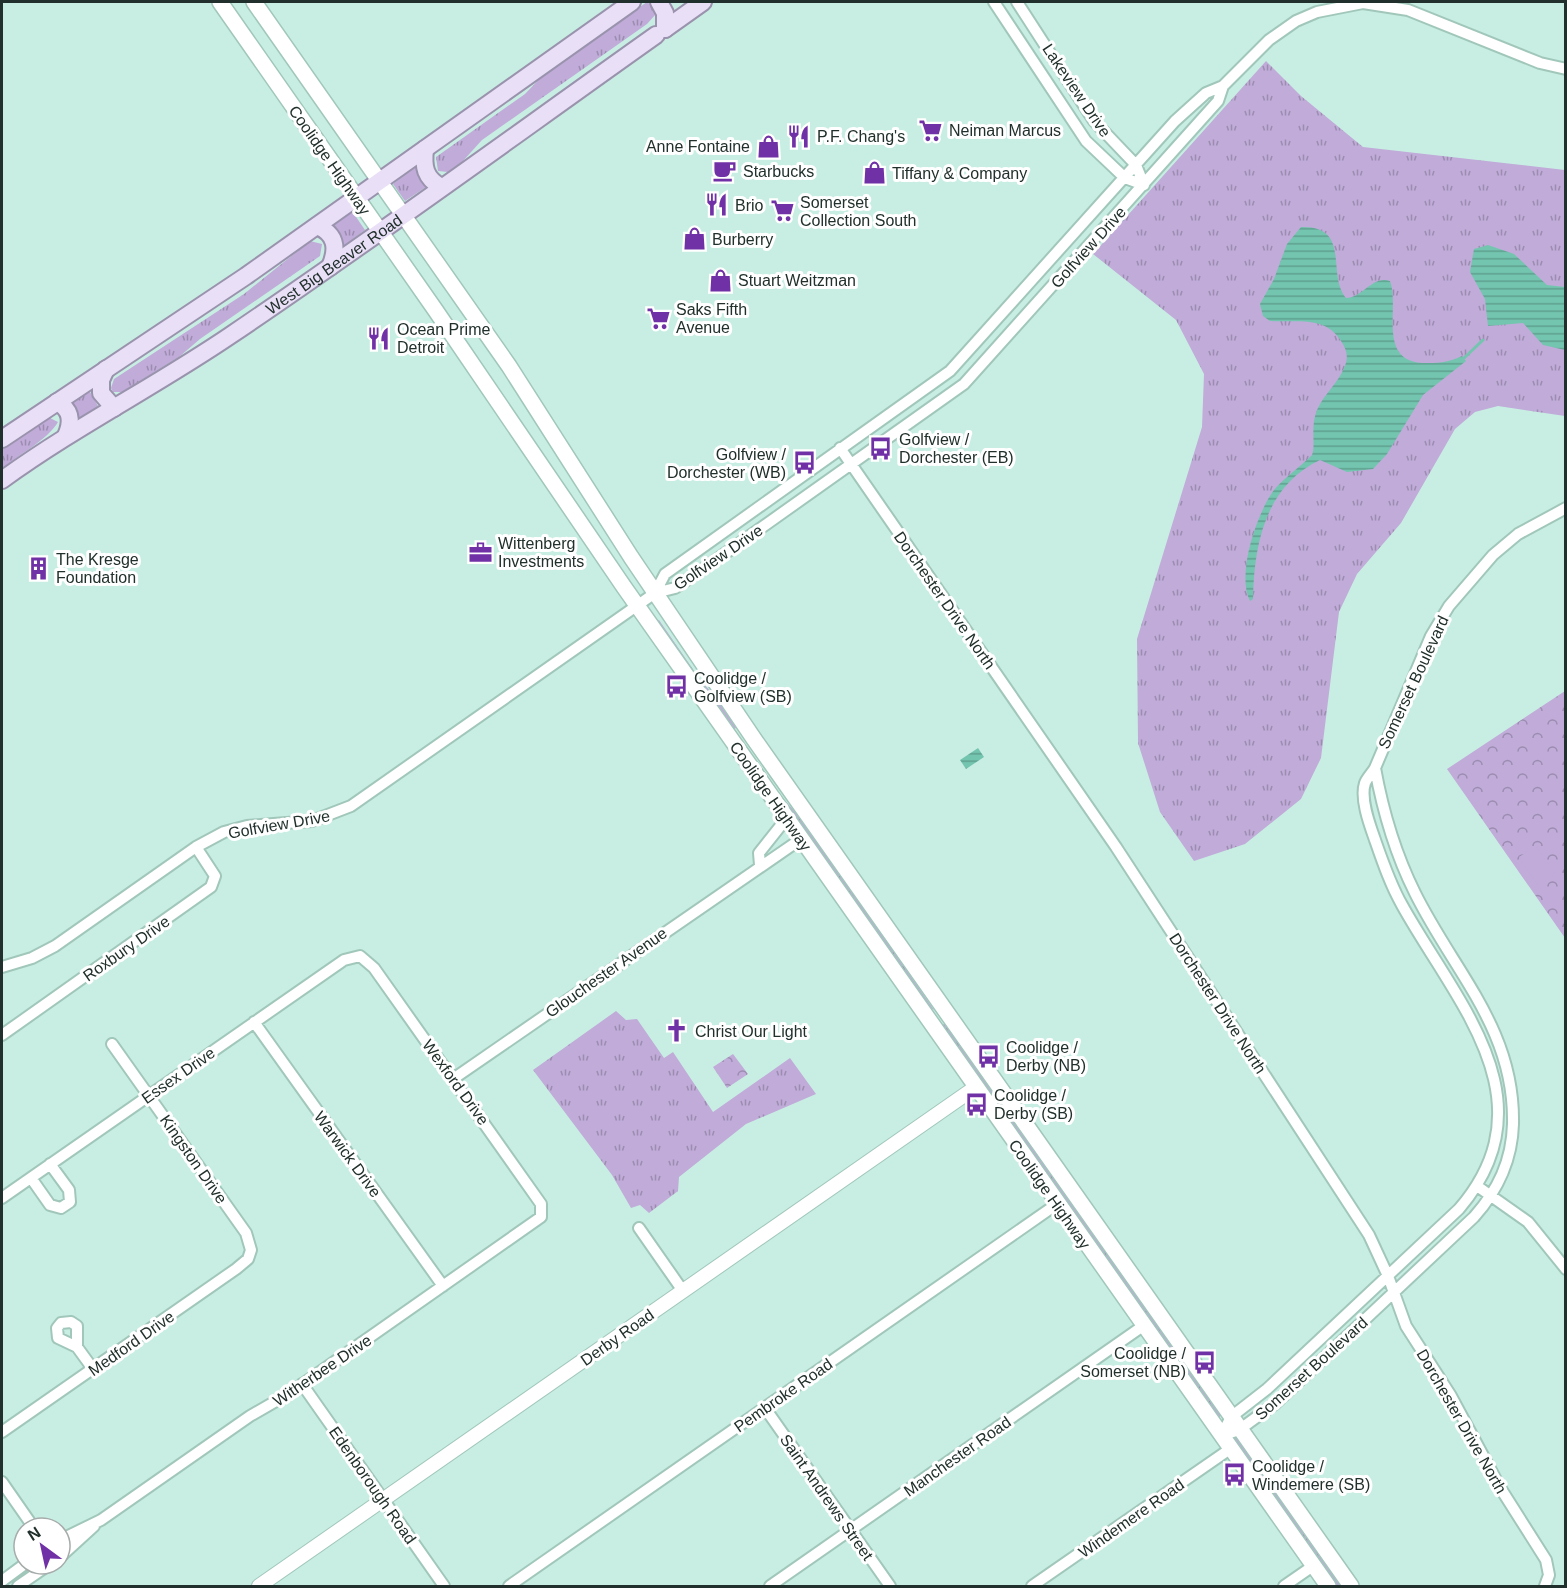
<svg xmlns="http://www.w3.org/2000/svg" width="1567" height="1588" font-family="Helvetica,sans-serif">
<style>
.grass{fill:url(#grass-tufts)}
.park{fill:url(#park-crowns)}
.garden{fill:#c0abd9}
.water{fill:url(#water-rules)}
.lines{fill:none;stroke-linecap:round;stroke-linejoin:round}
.stream{stroke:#74c5af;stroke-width:3}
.minor-casing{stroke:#a1c7bb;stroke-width:14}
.tertiary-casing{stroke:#a1c7bb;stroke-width:16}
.secondary-casing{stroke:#a1c7bb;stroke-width:18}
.primary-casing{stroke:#9a93ad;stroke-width:20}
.minor{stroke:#fff;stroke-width:10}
.tertiary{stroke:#fff;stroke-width:14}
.secondary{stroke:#fff;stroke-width:15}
.primary{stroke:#e9dff7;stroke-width:16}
.labels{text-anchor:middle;stroke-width:6;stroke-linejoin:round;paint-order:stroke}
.street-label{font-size:16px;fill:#21302c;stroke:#fff}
.poi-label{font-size:16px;fill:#21302c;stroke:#fff;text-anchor:start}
</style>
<defs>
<pattern id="grass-tufts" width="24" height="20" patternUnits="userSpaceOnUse" patternTransform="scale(1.5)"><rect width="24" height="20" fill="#c0abd9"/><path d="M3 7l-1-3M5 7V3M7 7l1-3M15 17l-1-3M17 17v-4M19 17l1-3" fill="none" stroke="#9c8cb0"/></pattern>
<pattern id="park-crowns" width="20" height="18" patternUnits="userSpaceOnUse" patternTransform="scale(1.5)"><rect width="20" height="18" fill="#c0abd9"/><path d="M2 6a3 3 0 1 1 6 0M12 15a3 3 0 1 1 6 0" fill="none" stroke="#9c8cb0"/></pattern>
<pattern id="water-rules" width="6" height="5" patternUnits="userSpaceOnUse" patternTransform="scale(1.5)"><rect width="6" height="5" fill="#74c5af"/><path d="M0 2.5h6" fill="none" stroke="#5fa08f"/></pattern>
</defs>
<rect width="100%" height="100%" fill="#c8eee3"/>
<!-- grass -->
<path class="grass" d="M647 2 655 8 656 14 647 24 482 140 462 162 448 172 438 171 436 157 525 94 546 72Z
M1266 61 1301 96 1363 147 1565 170V416L1498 406 1475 412 1455 429 1401 523 1357 574 1339 612 1321 758 1301 799 1245 844 1194 861 1160 812 1138 743 1137 639 1202 427 1204 374 1176 320 1093 254Z
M415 166 426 187 405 201 393 184Z
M352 211 365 230 342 247 331 227Z
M310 241 322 244 320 256 200 339 179 357 122 392H113L111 388 114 379 244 294Z
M89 390 98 406 80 419 71 402Z
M48 417 58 422C47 441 18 454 2 470V449Z
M659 620 701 681 726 708 738 727 732 730 655 622Z
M743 744 781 796 805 823 934 1010 930 1008 895 958 868 928Z
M616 1011 626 1020 637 1019 664 1058 673 1052 713 1112 790 1058 816 1094 746 1124 679 1177 678 1191 649 1213 640 1205 631 1208 612 1175 533 1070Z
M946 1023 1221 1415 1218 1419 939 1027Z
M1238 1437 1345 1586H1334L1233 1439Z"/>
<!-- park -->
<path class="park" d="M1565 691V938L1447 769Z
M733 1054 748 1074 727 1088 713 1067Z"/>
<!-- garden -->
<path class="garden" d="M1536 846 1555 874 1538 886 1519 857Z"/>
<!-- water -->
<path class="water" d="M1301 227C1352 226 1326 274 1346 298 1363 298 1372 275 1390 281 1400 307 1377 360 1422 363 1437 363 1448 363 1462 356L1466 361 1423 395 1387 454 1373 469 1347 472 1320 460C1265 486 1254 545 1253 599L1250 601C1236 574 1257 513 1274 490 1285 477 1300 467 1312 455 1316 445 1310 427 1317 410 1324 394 1338 383 1344 368 1349 358 1347 350 1341 341 1325 315 1296 323 1270 321L1263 316 1260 304 1274 279 1287 244Z
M1488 245 1514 254 1547 285 1565 287V350L1543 345 1523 323 1488 326 1485 299 1470 272 1474 249Z
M978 748 984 757 966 769 960 760Z"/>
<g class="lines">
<!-- stream -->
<path class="stream" d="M1464 358 1483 340"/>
<defs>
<path id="minor" d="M994 2 1086 141 1125 178 1144 185
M1017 2 1094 121 1136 165 1144 185
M840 448 1116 847 1369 1235 1388 1276 1406 1326 1451 1396 1501 1489 1546 1560 1549 1575 1545 1586
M655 593 665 574 950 371 1175 121 1206 93 1223 86 1269 40 1296 21 1317 12 1363 3 1408 10 1540 63 1566 69
M760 865 759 853 786 819
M2 967 32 958 55 946 196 847 224 832 247 826 312 821 351 806 655 593 675 588 706 567 964 384 1218 101 1223 86
M254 1022 443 1286
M2 1035 211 887 215 876 196 847
M453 1079 801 839
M31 1178 50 1205 61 1208 70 1202 69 1190 50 1164
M1477 1186 1528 1222 1566 1269
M2 1198 344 960 360 956 374 968 541 1204V1217L290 1393 250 1416 101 1520 60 1540
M639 1228 683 1291
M77 1347V1326L71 1322 61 1323 57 1328 58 1338 77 1347 93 1369
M302 1384 444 1586
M765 1408 890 1586
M2 1432 236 1269 248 1259 251 1250 246 1233 112 1044
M1221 1436 1231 1417 1267 1389 1459 1209C1553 1100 1455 1001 1402 905 1390 884 1382 860 1374 837 1369 823 1360 798 1365 783 1367 778 1372 773 1375 768L1431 636 1449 606 1493 555 1518 534 1566 508
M1221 1436 1239 1430 1276 1403 1474 1217C1498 1190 1512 1161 1513 1124 1515 1029 1454 972 1415 893 1395 853 1383 812 1375 768
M2 1482 34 1528
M60 1557 94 1526
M2 1581 25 1564
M18 1586 50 1564
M509 1586 1057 1204
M770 1586 1143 1326
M1032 1586 1230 1449
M1284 1586 1313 1566"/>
<path id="tertiary" d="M259 1586 976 1087"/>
<path id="secondary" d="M220 2 436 311 624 587 1328 1586
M254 2 509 366 631 557 754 739 1351 1586"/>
<g id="primary">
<path d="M659 2 665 13V29"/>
<path d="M665 29 703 2"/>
<path d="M425 149C423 167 425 178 441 187"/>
<path d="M317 226C336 234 338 248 330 267"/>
<path d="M106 369 101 380V393L114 408"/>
<path d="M57 402C72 410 72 422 66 436"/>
<path d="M2 439 246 276 632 2"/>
<path id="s1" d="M2 480C75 427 156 386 231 335 375 238 515 135 656 35"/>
</g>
</defs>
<!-- minor casing -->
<use href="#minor" class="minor-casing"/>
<!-- tertiary casing -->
<use href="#tertiary" class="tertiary-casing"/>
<!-- secondary casing -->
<use href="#secondary" class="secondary-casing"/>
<!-- primary casing -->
<use href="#primary" class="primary-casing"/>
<!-- minor -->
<use href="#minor" class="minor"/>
<!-- tertiary -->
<use href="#tertiary" class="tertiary"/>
<!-- secondary -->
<use href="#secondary" class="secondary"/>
<!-- primary -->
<use href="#primary" class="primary"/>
</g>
<!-- icons -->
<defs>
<symbol id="supermarket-bare" viewBox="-9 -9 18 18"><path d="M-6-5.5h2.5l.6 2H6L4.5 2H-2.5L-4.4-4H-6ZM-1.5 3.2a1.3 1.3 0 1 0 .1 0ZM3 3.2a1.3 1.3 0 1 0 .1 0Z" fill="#7131a6" stroke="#fff" stroke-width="2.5" paint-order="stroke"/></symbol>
<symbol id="restaurant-bare" viewBox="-9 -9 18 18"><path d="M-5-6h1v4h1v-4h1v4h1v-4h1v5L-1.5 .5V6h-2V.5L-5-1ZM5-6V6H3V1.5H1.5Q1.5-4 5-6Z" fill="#7131a6" stroke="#fff" stroke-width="2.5" paint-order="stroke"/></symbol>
<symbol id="shop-bare" viewBox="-9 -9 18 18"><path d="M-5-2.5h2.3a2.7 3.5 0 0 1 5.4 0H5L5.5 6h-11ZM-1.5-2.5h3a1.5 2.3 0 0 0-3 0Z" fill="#7131a6" stroke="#fff" stroke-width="2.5" paint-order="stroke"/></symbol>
<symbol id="cafe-bare" viewBox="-9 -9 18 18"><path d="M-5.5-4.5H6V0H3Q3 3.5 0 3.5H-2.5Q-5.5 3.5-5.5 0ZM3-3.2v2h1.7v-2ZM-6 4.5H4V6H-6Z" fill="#7131a6" stroke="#fff" stroke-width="2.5" paint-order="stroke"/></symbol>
<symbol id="bus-bare" viewBox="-9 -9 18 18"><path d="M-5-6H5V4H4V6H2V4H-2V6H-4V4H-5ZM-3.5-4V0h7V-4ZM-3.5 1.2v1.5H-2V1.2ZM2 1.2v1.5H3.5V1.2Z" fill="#7131a6" stroke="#fff" stroke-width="2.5" paint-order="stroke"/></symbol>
<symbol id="office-bare" viewBox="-9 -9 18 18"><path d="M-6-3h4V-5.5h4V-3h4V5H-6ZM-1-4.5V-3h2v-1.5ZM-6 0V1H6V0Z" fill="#7131a6" stroke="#fff" stroke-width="2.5" paint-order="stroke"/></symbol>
<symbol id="building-bare" viewBox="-9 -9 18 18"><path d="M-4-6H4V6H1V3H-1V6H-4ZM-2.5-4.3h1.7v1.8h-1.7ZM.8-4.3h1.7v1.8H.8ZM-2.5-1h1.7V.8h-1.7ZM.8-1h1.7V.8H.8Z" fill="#7131a6" stroke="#fff" stroke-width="2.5" paint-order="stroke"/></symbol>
<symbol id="church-bare" viewBox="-9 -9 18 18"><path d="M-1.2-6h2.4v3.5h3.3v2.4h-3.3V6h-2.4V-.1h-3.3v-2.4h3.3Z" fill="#7131a6" stroke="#fff" stroke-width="2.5" paint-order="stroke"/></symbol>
</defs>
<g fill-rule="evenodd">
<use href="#supermarket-bare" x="914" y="114" width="33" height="33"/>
<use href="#restaurant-bare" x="782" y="120" width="33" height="33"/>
<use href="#shop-bare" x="752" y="130" width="33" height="33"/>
<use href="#cafe-bare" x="708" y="154" width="33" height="33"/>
<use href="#shop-bare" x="858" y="156" width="33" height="33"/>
<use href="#restaurant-bare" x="700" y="188" width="33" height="33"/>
<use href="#supermarket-bare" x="766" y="194" width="33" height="33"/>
<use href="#shop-bare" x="678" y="222" width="33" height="33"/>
<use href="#shop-bare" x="704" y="264" width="33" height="33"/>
<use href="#supermarket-bare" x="642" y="302" width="33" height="33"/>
<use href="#restaurant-bare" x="362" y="322" width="33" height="33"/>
<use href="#bus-bare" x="864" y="432" width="33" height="33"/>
<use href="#bus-bare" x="788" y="446" width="33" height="33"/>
<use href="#office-bare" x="464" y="536" width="33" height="33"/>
<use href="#building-bare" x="22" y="552" width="33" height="33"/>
<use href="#bus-bare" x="660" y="670" width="33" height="33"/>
<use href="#church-bare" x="660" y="1014" width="33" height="33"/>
<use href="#bus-bare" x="972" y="1040" width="33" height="33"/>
<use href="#bus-bare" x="960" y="1088" width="33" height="33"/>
<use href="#bus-bare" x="1188" y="1346" width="33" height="33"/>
<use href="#bus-bare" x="1218" y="1458" width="33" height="33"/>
</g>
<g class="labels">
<!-- street labels -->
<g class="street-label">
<text transform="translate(1077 90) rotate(56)" y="6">Lakeview Drive</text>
<text transform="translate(330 160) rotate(55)" y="6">Coolidge Highway</text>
<text transform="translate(1088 247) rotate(-48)" y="6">Golfview Drive</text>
<text dy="6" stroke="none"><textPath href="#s1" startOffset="396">West Big Beaver Road</textPath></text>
<text transform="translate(718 557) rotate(-34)" y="6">Golfview Drive</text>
<text transform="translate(945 600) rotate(55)" y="6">Dorchester Drive North</text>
<text transform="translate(1413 682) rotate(-65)" y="6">Somerset Boulevard</text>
<text transform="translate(771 796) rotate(55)" y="6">Coolidge Highway</text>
<text transform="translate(279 824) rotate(-10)" y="6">Golfview Drive</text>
<text transform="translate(126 948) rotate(-35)" y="6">Roxbury Drive</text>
<text transform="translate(606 972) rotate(-35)" y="6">Glouchester Avenue</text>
<text transform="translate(1218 1003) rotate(57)" y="6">Dorchester Drive North</text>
<text transform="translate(178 1075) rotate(-35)" y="6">Essex Drive</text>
<text transform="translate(456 1082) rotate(54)" y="6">Wexford Drive</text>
<text transform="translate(348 1154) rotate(54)" y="6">Warwick Drive</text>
<text transform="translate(194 1159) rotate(55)" y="6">Kingston Drive</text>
<text transform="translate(1050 1194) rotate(55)" y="6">Coolidge Highway</text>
<text transform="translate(617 1337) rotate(-35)" y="6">Derby Road</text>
<text transform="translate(131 1343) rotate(-35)" y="6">Medford Drive</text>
<text transform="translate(1311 1368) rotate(-42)" y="6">Somerset Boulevard</text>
<text transform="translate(322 1370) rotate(-34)" y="6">Witherbee Drive</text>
<text transform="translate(783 1395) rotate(-35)" y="6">Pembroke Road</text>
<text transform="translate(1462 1421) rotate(60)" y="6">Dorchester Drive North</text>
<text transform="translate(957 1456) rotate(-35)" y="6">Manchester Road</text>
<text transform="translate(373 1485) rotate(55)" y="6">Edenborough Road</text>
<text transform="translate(827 1497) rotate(55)" y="6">Saint Andrews Street</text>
<text transform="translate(1131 1518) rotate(-35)" y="6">Windemere Road</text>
</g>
<!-- poi labels -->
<g class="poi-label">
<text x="949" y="136">Neiman Marcus</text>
<text x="817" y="142">P.F. Chang's</text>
<text x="750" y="152" text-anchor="end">Anne Fontaine</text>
<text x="743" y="177">Starbucks</text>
<text x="892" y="179">Tiffany &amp; Company</text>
<text x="800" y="208">Somerset<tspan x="800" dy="18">Collection South</tspan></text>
<text x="735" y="211">Brio</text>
<text x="712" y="245">Burberry</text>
<text x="738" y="286">Stuart Weitzman</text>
<text x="676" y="315">Saks Fifth<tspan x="676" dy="18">Avenue</tspan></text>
<text x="397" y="335">Ocean Prime<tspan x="397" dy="18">Detroit</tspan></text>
<text x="899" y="445">Golfview /<tspan x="899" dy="18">Dorchester (EB)</tspan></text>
<text x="786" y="460" text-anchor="end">Golfview /<tspan x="786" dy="18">Dorchester (WB)</tspan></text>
<text x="498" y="549">Wittenberg<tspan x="498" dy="18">Investments</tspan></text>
<text x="56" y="565">The Kresge<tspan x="56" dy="18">Foundation</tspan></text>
<text x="694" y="684">Coolidge /<tspan x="694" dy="18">Golfview (SB)</tspan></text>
<text x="695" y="1037">Christ Our Light</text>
<text x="1006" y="1053">Coolidge /<tspan x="1006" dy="18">Derby (NB)</tspan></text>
<text x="994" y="1101">Coolidge /<tspan x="994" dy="18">Derby (SB)</tspan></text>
<text x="1186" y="1359" text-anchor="end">Coolidge /<tspan x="1186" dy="18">Somerset (NB)</tspan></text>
<text x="1252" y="1472">Coolidge /<tspan x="1252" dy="18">Windemere (SB)</tspan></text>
</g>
</g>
<!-- border -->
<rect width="1567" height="1588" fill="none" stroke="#21302c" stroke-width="6"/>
<!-- north arrow -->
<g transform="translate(42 1546) rotate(327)"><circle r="28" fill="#ffffff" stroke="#a6acab" stroke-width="1.5"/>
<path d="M0-4.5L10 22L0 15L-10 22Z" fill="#7131a6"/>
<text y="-9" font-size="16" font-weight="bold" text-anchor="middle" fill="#21302c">N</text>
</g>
</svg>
